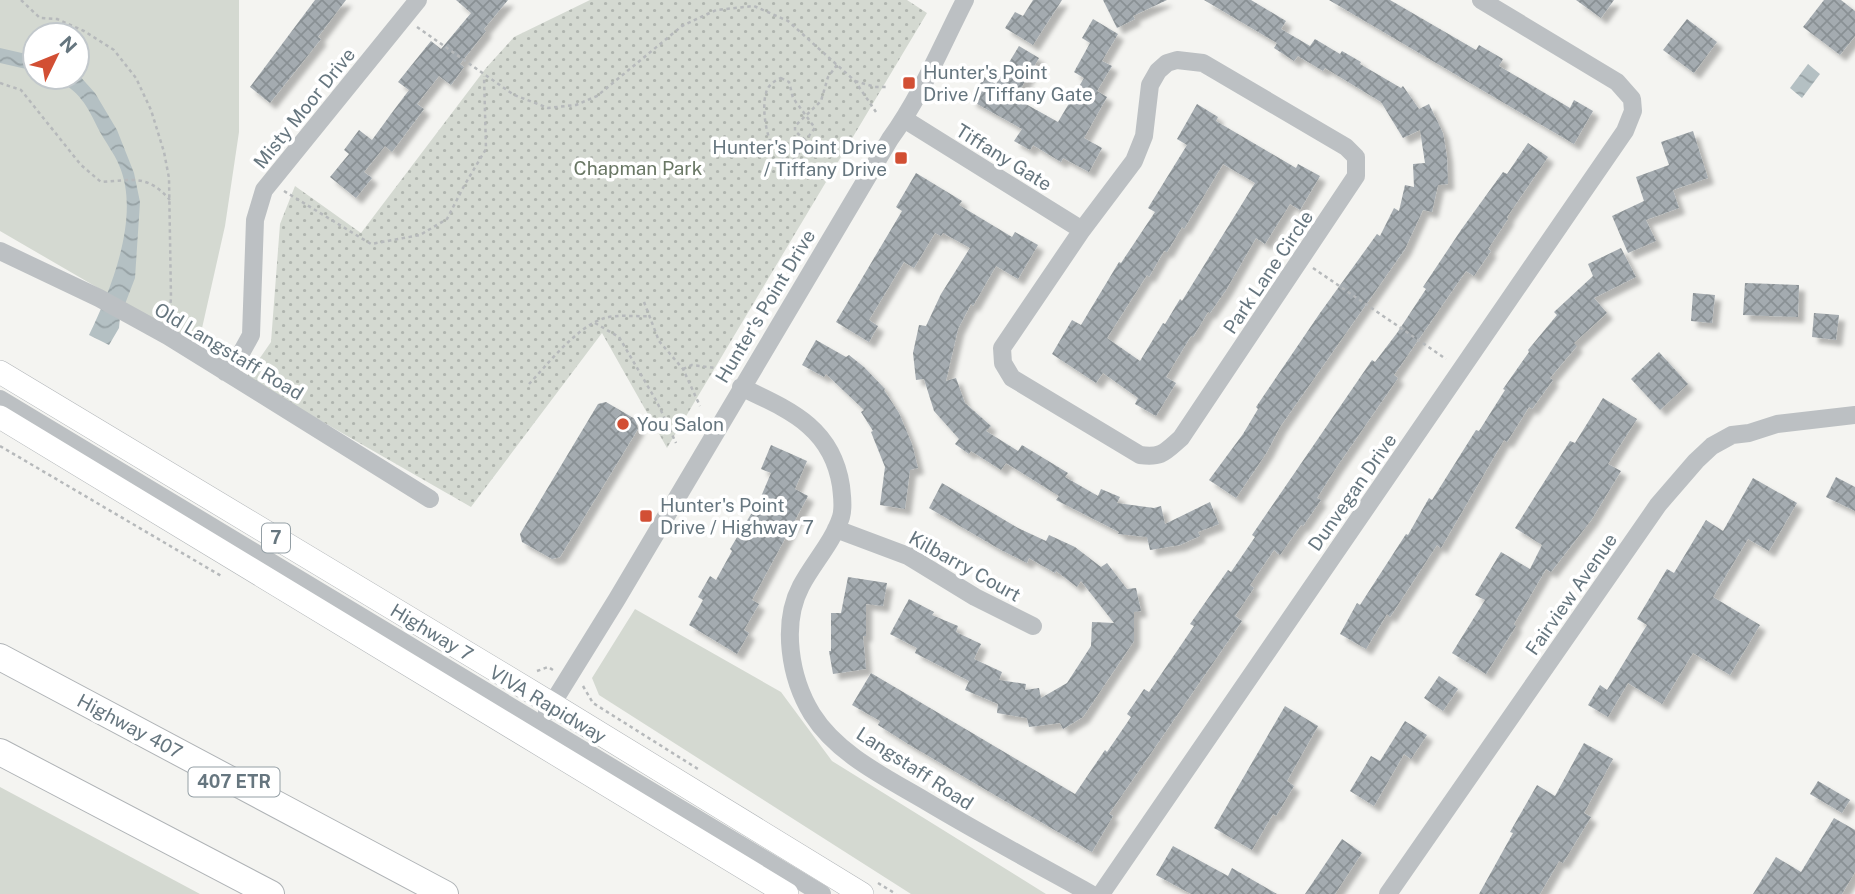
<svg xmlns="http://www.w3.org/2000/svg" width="1855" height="894" font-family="'Public Sans',sans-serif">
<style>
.grass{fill:#d4d9d1;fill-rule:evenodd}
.park{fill:url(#park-dots)}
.water{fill:url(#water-waves)}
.building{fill:url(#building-cross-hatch);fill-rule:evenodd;filter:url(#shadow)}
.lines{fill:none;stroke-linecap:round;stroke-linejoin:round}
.major-casing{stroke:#b0b4b7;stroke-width:24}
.highway-casing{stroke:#afb3b6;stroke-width:28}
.path{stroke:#b6b9bb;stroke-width:2.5;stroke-dasharray:3.5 3.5;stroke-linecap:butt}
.minor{stroke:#bcc0c3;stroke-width:18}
.major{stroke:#fff;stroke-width:23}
.highway{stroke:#fff;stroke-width:26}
.poi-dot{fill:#d24f34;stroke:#fff;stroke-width:2.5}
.labels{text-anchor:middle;stroke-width:7;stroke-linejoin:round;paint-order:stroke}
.shield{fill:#fff;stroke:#949fa5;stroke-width:2}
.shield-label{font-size:18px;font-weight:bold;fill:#66767f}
.poi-label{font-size:19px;fill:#66767f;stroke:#fff;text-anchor:start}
.street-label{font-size:19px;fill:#66767f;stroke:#fff}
.park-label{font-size:19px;fill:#697764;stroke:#fff}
</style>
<defs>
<pattern id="park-dots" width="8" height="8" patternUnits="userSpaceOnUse" patternTransform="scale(1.75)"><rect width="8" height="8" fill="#d4d9d1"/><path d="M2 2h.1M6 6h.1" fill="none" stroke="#b0b5af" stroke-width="1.8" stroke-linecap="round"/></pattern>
<pattern id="water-waves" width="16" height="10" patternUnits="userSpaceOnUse" patternTransform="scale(1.75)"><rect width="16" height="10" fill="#b4c0c3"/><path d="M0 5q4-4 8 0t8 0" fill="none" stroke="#96a1a4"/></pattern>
<pattern id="building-cross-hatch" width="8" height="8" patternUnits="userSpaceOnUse" patternTransform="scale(1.75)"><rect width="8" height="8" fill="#a4abb0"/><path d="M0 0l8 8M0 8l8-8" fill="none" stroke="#899094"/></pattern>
<filter id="shadow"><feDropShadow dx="6" dy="6" stdDeviation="2" flood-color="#0004"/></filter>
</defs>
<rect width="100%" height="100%" fill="#f4f4f1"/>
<!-- grass -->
<path class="grass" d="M0 0H239V132L225 226 198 346 0 231ZM35 35H77V77H35Z
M635 609 781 692 832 761 1046 894H911L599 695 592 678Z
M0 787 200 894H0Z"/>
<!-- park -->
<path class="park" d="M590 0H907L927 13 667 448 602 333 471 507 246 378 271 342 280 224 295 186 361 233 486 68 514 37Z"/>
<!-- water -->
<path class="water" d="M0 48 35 56V71L0 63Z
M1808 64 1820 74 1802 98 1790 88Z
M77 73 95 93 117 130 134 173 140 202 135 278 120 317 119 328 109 345 89 335C112 288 141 215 119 165 114 153 106 143 100 132 86 104 81 92 52 77H77Z"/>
<!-- building -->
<path class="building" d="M315 0H346L318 37 321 39 270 103 250 87Z
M456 0H508L484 29 486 31 460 64 464 67 451 85 439 76 417 104 424 109 392 152 385 146 364 172 372 178 356 198 330 177 349 154 344 150 359 130 372 140 391 114 409 90 398 82 431 41 441 49 471 13Z
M1033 0H1062L1033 45 1005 28 1015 12 1023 16Z
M1103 0H1167L1133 16 1135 19 1117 28Z
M1204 0H1251L1286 21 1281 29 1310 46 1315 39 1340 54 1342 51 1361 62 1360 64 1401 88 1403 86 1419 109 1429 104 1443 133 1447 157 1448 184 1438 185 1432 212 1423 210 1405 249 1280 427 1267 452 1236 498 1209 480 1243 434 1258 409 1256 407 1320 313 1377 234 1380 236 1394 208 1399 211 1405 185 1414 187 1413 164 1425 163 1420 130 1403 138 1381 102 1325 68 1323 71 1298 56 1294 61 1274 48 1277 43Z
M1329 0H1390L1476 50 1479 45 1503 59 1499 66 1570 108 1574 100 1593 111 1574 144Z
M1576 0H1614L1601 18Z
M1824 0H1841L1855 11V36L1840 55 1803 27Z
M1093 19 1118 34 1102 61 1112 66 1097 91 1107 97 1084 138 1102 148 1089 172 1063 158 1061 162 1033 145 1030 150 1014 141 1022 129 970 100 984 77 996 84 1019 46 1039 58 1015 98 1058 122 1084 78 1074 72 1090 43 1082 38Z
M1687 19 1717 42 1694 73 1663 50Z
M1197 104 1218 117 1216 121 1296 168 1298 164 1320 176 1300 210 1290 204 1265 244 1256 238 1226 290 1210 313 1208 312 1193 337 1191 336 1166 377 1176 383 1156 416 1135 404 1138 398 1103 373 1096 383 1052 354 1072 320 1081 325 1119 262 1121 263 1155 212 1148 208 1187 145 1177 139ZM1223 164 1255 183 1182 301 1180 299 1165 324 1163 323 1140 361 1107 338 1147 275 1149 277 1164 251 1167 252 1182 227 1184 229Z
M1693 131 1708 178 1673 190 1679 208 1646 220 1656 241 1628 253 1612 216 1644 201 1636 177 1669 165 1661 142Z
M1528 143 1548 157 1507 217 1508 219 1488 249 1491 251 1474 276 1466 271 1394 375 1398 378 1336 468 1317 498 1321 500 1303 526 1301 525 1280 555 1274 550 1250 585 1254 588 1235 616 1242 621 1109 814 1113 816 1092 852 908 744 878 725 880 721 852 705 871 673 1075 794 1105 750 1107 752 1131 717 1127 714 1144 689 1149 692 1194 626 1190 624 1228 570 1231 572 1255 537 1252 535 1372 360 1375 362 1397 333 1426 289 1423 287 1461 230 1503 172 1507 174Z
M916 173 962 201 959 205 1012 237 1015 232 1038 245 1018 279 996 266 973 306 971 304 958 329 946 381 956 378 965 403 991 426 986 431 1018 451 1022 445 1068 473 1065 477 1098 496 1101 489 1120 497 1117 503 1154 508 1161 506 1165 524 1210 502 1219 524 1198 532 1200 536 1180 545 1150 550 1147 537 1118 534 1119 532 1056 500 1059 496 1006 463 1001 470 971 451 969 454 955 444 959 439 934 411 924 379 916 380 913 353 919 325 926 326 941 294 970 248 943 233 941 236 935 233 914 268 904 262 869 320 878 326 869 342 836 322 902 211 896 207Z
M1621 248 1636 277 1594 298 1607 313 1574 343 1577 346 1550 378 1553 380 1532 409 1529 407 1507 442 1504 440 1441 548 1437 545 1390 617 1387 614 1366 649 1340 634 1357 603 1360 605 1406 534 1408 535 1429 498 1432 500 1476 430 1479 431 1505 390 1503 389 1529 352 1528 350 1557 315 1554 312 1593 276 1588 264Z
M1745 283 1799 285 1798 317 1743 315Z
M1693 293 1715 295 1712 323 1691 321Z
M1814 313 1839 315 1836 340 1812 337Z
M816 340 846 357 849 355 864 367 885 389 884 390 899 413 912 444 918 468 910 470 905 509 880 505 885 467 871 432 873 431 861 412 864 410 826 374 824 377 802 365Z
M1659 352 1688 384 1660 410 1631 379Z
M1603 398 1637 419 1608 464 1621 471 1592 519 1551 572 1546 569 1514 624 1516 626 1486 674 1452 653 1485 600 1475 595 1501 552 1530 569 1542 545 1515 528 1570 441 1575 443Z
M606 402 635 419 638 429 560 557 552 559 522 542 520 534 598 404Z
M771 445 807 461 795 489 808 496 752 600 759 604 744 630 749 633 737 654 689 625 703 600 698 597 710 576 716 580 732 551 730 549 760 499 771 473 761 469Z
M1836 477 1855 487V511L1826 497Z
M1753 478 1797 503 1769 551 1748 539 1713 597 1760 625 1730 675 1693 653 1662 704 1628 683 1608 717 1588 705 1600 685 1607 690 1647 625 1637 619 1667 569 1674 573 1706 520 1723 531Z
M942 483 1018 528 1046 541 1049 535 1075 547 1101 567 1107 563 1127 589 1136 588 1141 611 1134 612V641L1083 717 1063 729 1060 723 1029 727 1027 718 997 713 998 704 965 690 969 681 915 653 917 648 890 634 909 599 934 612 932 615 958 626 956 632 981 644 974 659 1002 672 999 680 1026 684 1025 690 1039 688 1041 698 1067 683 1091 646 1092 622 1114 623 1081 581 1077 587 1056 571 1055 573 1029 558 1027 563 1001 550 929 508Z
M848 577 887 583 883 606 866 604V636H863L866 669 833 674 829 651H831V613H841Z
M1439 676 1458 689 1443 711 1424 698Z
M1285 706 1318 726 1287 781 1294 786 1276 816 1273 814 1252 850 1214 828Z
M1405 721 1427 735 1411 759 1404 754 1374 806 1350 791 1371 756 1380 761Z
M1584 743 1613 759 1584 813 1591 817 1563 863 1559 861 1540 894H1479L1513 833 1510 832 1537 785 1555 796Z
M1818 781 1850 800 1842 813 1810 794Z
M1834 818 1855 830V872L1842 894H1753L1776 857 1801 872Z
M1342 839 1362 853 1335 894H1305Z
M1173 846 1228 876 1232 868 1277 894H1191L1156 875Z"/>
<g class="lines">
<defs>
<path id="major" d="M0 372 552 704 862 894
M0 417 787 894"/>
<path id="highway" d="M0 657 445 894
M0 752 271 894"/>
</defs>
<!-- major casing -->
<use href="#major" class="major-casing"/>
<!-- highway casing -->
<use href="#highway" class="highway-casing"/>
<!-- path -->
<path class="path" d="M21 0 40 18 57 19 84 31 114 50 136 78 151 110 164 152 169 178 171 298 169 317
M417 27 514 95 548 108 576 105 597 96 682 26 716 10 754 6 788 21 855 81 876 112
M781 78 789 82 793 98 815 128C805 139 803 151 792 161 789 160 785 159 781 157 767 148 761 109 766 93 768 85 774 81 781 78Z
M855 81 875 87H888
M0 83 21 90 81 165 101 182C133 180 147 174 170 200
M805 140 795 131V126L821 101 828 77 837 65
M284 191 371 244 420 235 447 219 464 186 486 149 484 76
M1313 268 1446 359
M644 302 659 341 683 369 700 406
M595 323 619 337 657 402 676 443
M683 369 692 365 723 369
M529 384C548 364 577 326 605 318 618 314 636 317 650 316
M0 446 223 577
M537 671 548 667 553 670
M583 686 593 703 698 769
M878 883 896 894"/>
<!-- minor -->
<path class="minor" d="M1177 60 1203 63 1346 147 1356 157V176L1181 438C1165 452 1162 458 1140 455L1012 378 1003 363 1002 348 1082 230 1134 161 1144 136 1150 85 1158 71 1167 63Z
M904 119 1082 230
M0 251 99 298 168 336 430 499
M225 372 240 355 251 335 255 220 264 190 418 0
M741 387C789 410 832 427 841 486 842 496 844 507 841 517 833 542 813 563 801 586 781 624 790 678 812 714 837 754 885 777 924 800 979 833 1035 863 1091 894
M0 399 822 894
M836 529 908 556 975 597 1033 626
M547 712 617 599 890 139C921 96 941 47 965 0
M1101 894 1574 205 1625 131 1633 111 1632 99 1617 82 1481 0
M1388 894 1658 505 1696 461 1712 446 1732 435 1749 433 1777 424 1855 415"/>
<!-- major -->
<use href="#major" class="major"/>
<!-- highway -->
<use href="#highway" class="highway"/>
</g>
<!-- markers -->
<g class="poi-dot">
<rect x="902" y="76" width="14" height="14" rx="3.5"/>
<rect x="894" y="151" width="14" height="14" rx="3.5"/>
<circle cx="623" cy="424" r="7"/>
<rect x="639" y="509" width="14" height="14" rx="3.5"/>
</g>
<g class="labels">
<!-- shield labels -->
<g class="shield">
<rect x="262" y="523.5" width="28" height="29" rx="5"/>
<rect x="188.5" y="767.5" width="91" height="29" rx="5"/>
</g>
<g class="shield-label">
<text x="276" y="544">7</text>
<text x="234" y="788">407 ETR</text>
</g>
<!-- poi labels -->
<g class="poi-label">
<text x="923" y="79">Hunter's Point<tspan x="923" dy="22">Drive / Tiffany Gate</tspan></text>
<text x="887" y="154" text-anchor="end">Hunter's Point Drive<tspan x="887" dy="22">/ Tiffany Drive</tspan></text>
<text x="637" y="431">You Salon</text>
<text x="660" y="512">Hunter's Point<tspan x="660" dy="22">Drive / Highway 7</tspan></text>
</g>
<!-- street labels -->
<g class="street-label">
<text transform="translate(304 108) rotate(-51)" y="7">Misty Moor Drive</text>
<text transform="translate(1004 157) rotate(32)" y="7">Tiffany Gate</text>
<text transform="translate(1268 272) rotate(-56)" y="7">Park Lane Circle</text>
<text transform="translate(765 306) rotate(-59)" y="7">Hunter's Point Drive</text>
<text transform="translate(229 351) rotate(31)" y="7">Old Langstaff Road</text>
<text transform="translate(1352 492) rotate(-55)" y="7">Dunvegan Drive</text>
<text transform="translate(965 566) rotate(29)" y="7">Kilbarry Court</text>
<text transform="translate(1571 594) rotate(-55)" y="7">Fairview Avenue</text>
<text transform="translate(432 632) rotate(31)" y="7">Highway 7</text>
<text transform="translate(548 704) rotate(31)" y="7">VIVA Rapidway</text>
<text transform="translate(130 726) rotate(28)" y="7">Highway 407</text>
<text transform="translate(915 768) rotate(33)" y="7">Langstaff Road</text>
</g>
<!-- park labels -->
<g class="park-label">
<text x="638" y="175">Chapman Park</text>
</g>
</g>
<!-- north arrow -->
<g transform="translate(56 56) rotate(47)"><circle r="33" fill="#ffffff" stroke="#c2c8cc" stroke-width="2"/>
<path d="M0-5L12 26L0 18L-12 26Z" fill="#d24f34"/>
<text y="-10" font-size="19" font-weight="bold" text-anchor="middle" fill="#66767f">N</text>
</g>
</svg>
